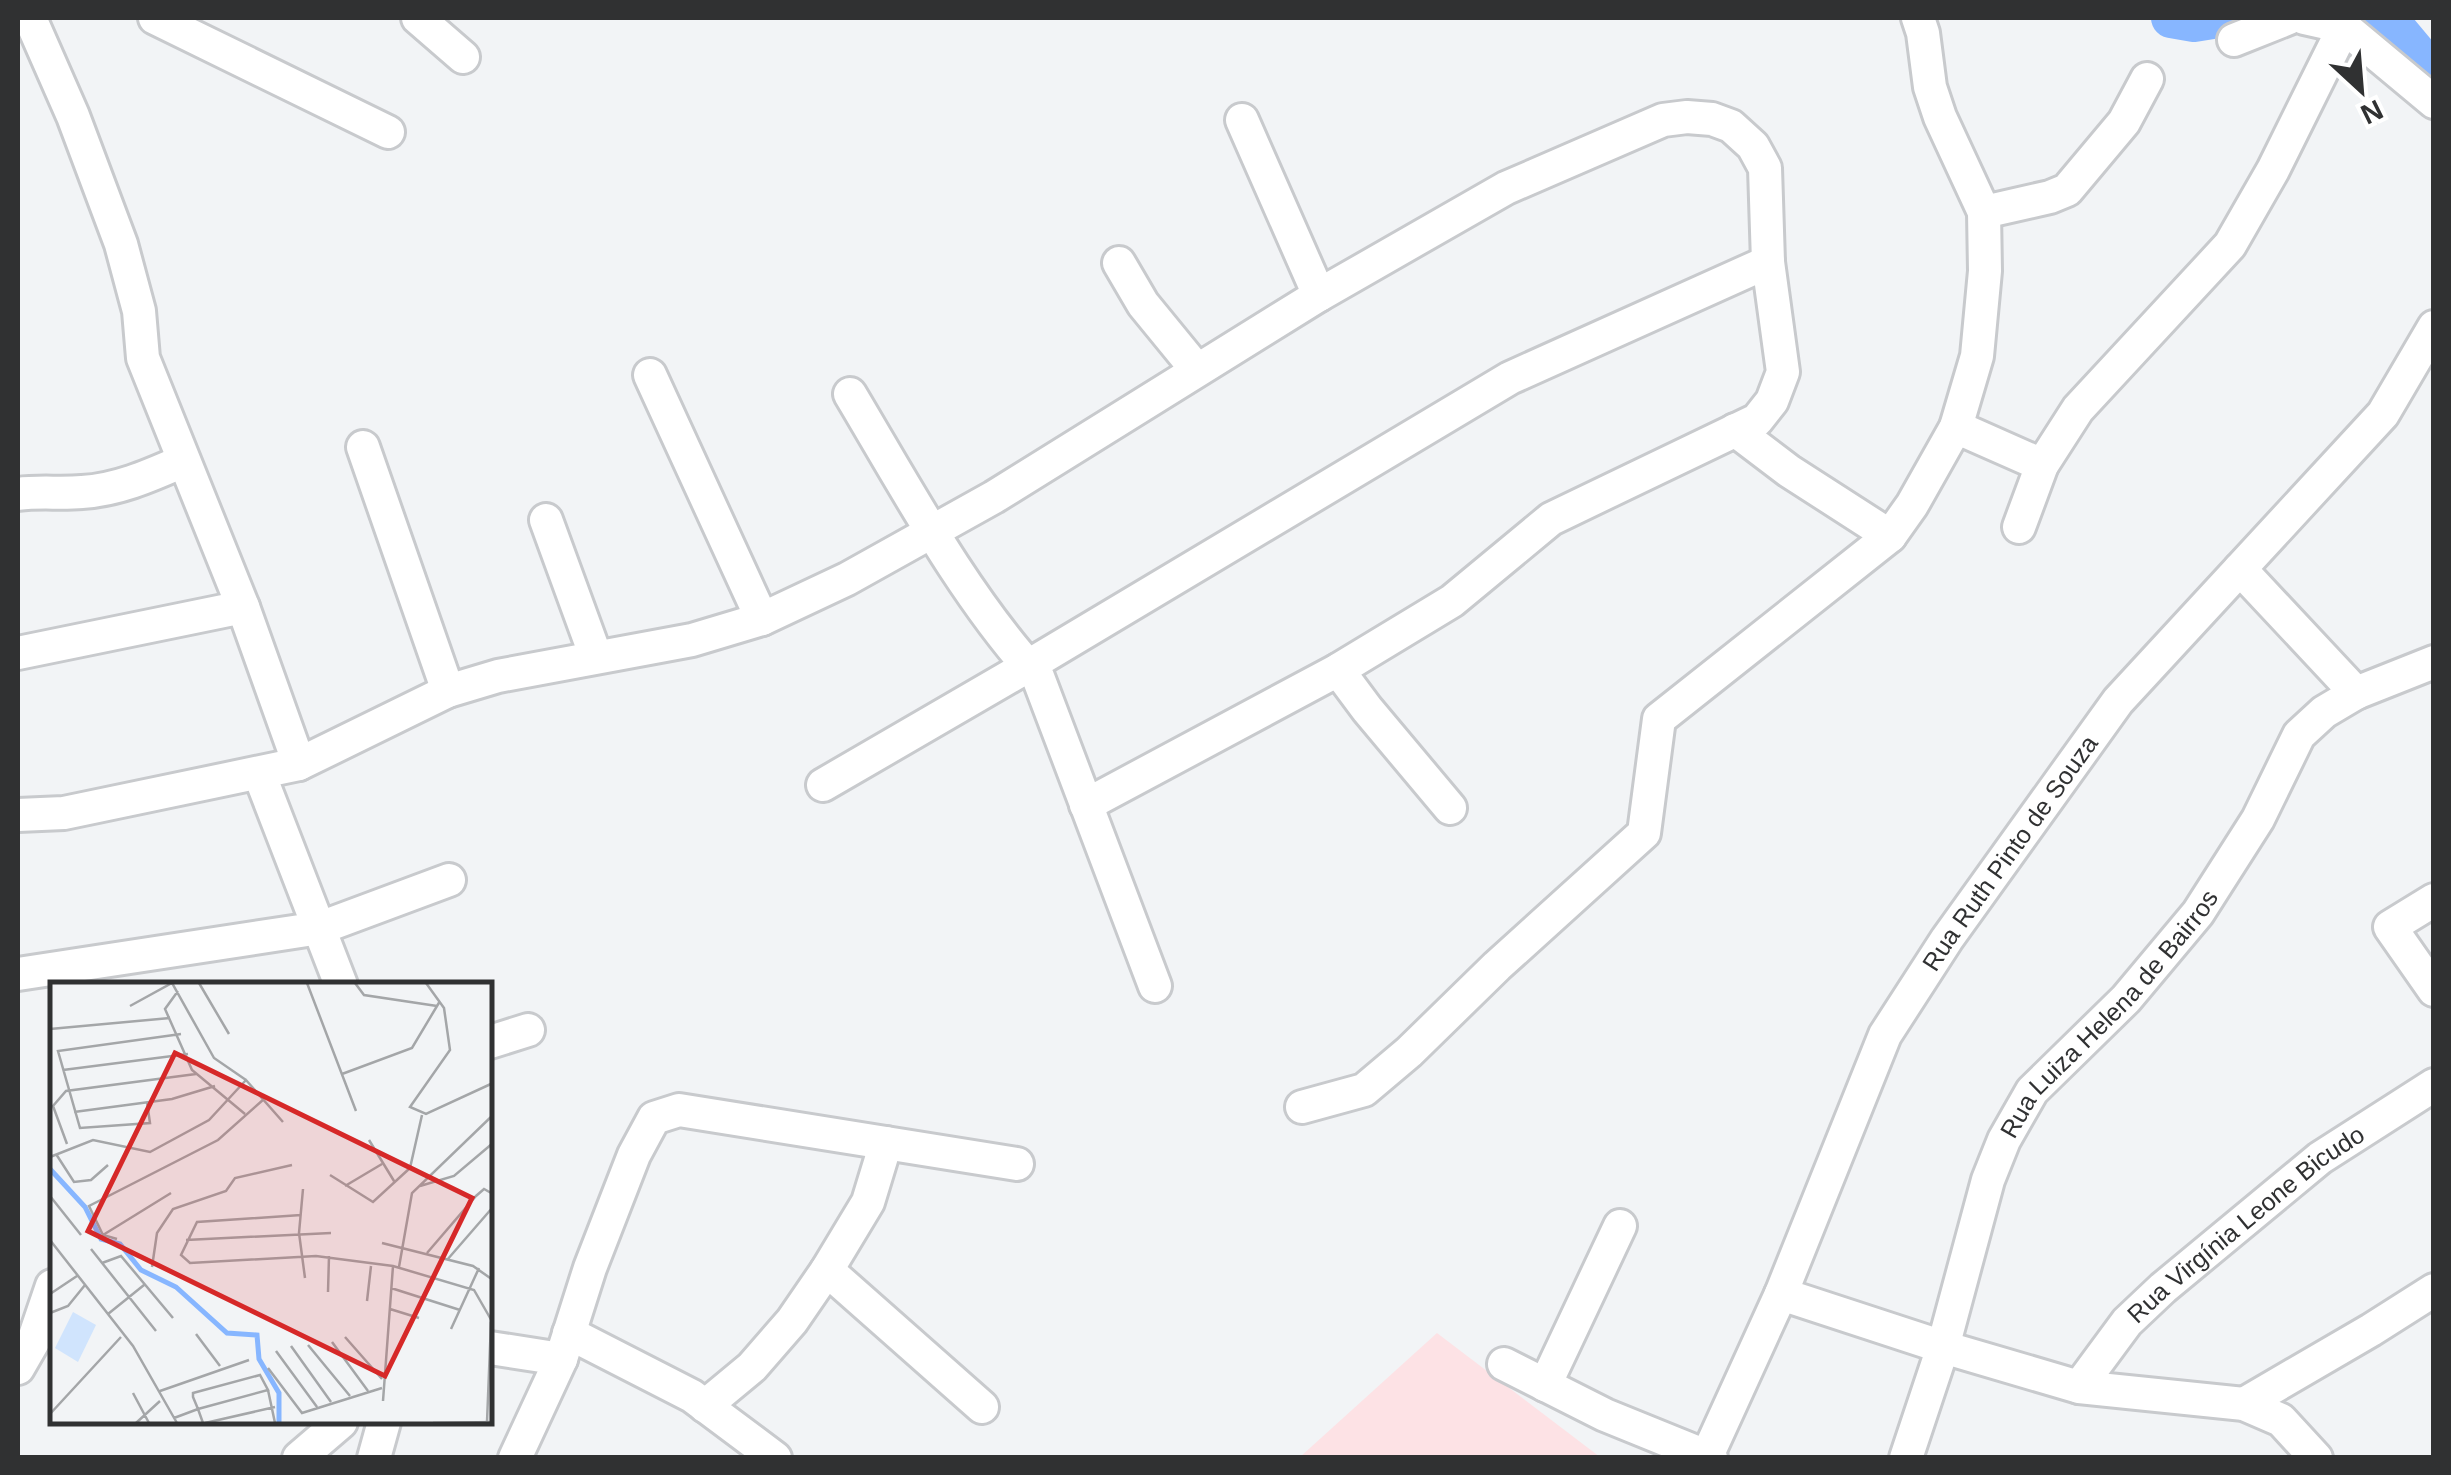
<svg xmlns="http://www.w3.org/2000/svg" width="2451" height="1475" font-family="Arial,sans-serif">
<style>
.industrial{fill:#fde2e5}
.lines{fill:none;stroke-linecap:round;stroke-linejoin:round}
.river{stroke:#87b6ff;stroke-width:40}
.minor-casing{stroke:#c8cacd;stroke-width:38}
.minor{stroke:#fff;stroke-width:32}
.labels{text-anchor:middle;stroke-width:8;stroke-linejoin:round;paint-order:stroke}
.street-label{font-size:25px;fill:#303132;stroke:#fff}
.inset-river{fill:none;stroke:#87b6ff;stroke-width:5}
.inset-road{fill:none;stroke:#a4a6a8;stroke-width:2.5}
.view{fill:#d62828;fill-opacity:0.15;stroke:#d62828;stroke-width:5}
.inset-edge{fill:none;stroke:#303132;stroke-width:5}
</style>
<rect width="100%" height="100%" fill="#f2f4f6"/>
<!-- industrial -->
<path class="industrial" d="M1437 1333 1600 1457H1300Z"/>
<g class="lines">
<!-- river -->
<path class="river" d="M2171 18 2194 22 2219 18
M2382 18 2393 25 2434 74"/>
<defs>
<g id="minor">
<path d="M30 18 73 116 121 244 139 311 143 358 243 607 299 764"/>
<path d="M155 18 388 132"/>
<path d="M418 18 463 57"/>
<path d="M2304 18 2344 27 2434 102"/>
<path d="M2234 40 2289 18"/>
<path d="M1242 120 1319 295"/>
<path d="M1984 212 2050 197 2067 190 2124 122 2147 79"/>
<path d="M1119 263 1143 304 1197 370"/>
<path d="M650 375 762 619"/>
<path d="M850 394C905 486 965 598 1038 677L1155 986"/>
<path d="M1956 427 2042 465"/>
<path d="M1735 430 1789 471 1890 536"/>
<path d="M363 447 448 691"/>
<path d="M18 494C40 491 60 494 82 492 118 490 151 475 183 461"/>
<path d="M546 520 596 657"/>
<path d="M2019 527 2042 465 2078 409 2230 245 2273 170 2344 27"/>
<path d="M2240 569 2356 693"/>
<path d="M18 653 243 607"/>
<path d="M1338 670 1367 709 1450 808"/>
<path d="M259 773 341 985"/>
<path d="M823 785 1028 666 1510 378 1768 262"/>
<path d="M18 815 64 813 299 764 448 691 498 676 692 640 762 619 847 579 994 497 1319 295 1506 188 1663 120 1687 117 1712 119 1731 126 1753 146 1765 168 1768 262 1783 372 1772 401 1757 420 1551 519 1452 601 1338 670 1086 805"/>
<path d="M2434 900 2390 927 2434 990"/>
<path d="M18 974 320 928 449 880"/>
<path d="M490 1042 528 1030"/>
<path d="M1302 1107 1364 1090 1409 1052 1497 966 1644 833 1659 719 1890 536 1912 505 1956 427 1977 356 1985 271 1984 212 1940 117 1930 87 1923 33 1918 18"/>
<path d="M827 1270 982 1407"/>
<path d="M1781 1294 1943 1347 2079 1387 2244 1404 2281 1420 2316 1458"/>
<path d="M569 1333 692 1396 775 1458"/>
<path d="M490 1348 561 1359"/>
<path d="M1504 1364 1605 1415 1711 1458"/>
<path d="M18 1368 33 1342 52 1286"/>
<path d="M1545 1385 1620 1226"/>
<path id="s1" d="M2079 1387 2127 1322 2163 1288 2320 1158 2434 1085"/>
<path d="M2244 1404 2371 1330 2434 1290"/>
<path d="M705 1406 752 1367 792 1321 827 1270 868 1202 886 1143"/>
<path id="s2" d="M1707 1456 1781 1294 1885 1035 1947 939 2118 701 2383 414 2434 327"/>
<path d="M299 1458 341 1422"/>
<path d="M374 1458 384 1422"/>
<path d="M515 1458 561 1359 590 1268 634 1155 654 1118 679 1110 1017 1164"/>
<path id="s3" d="M1906 1458 1943 1347 1988 1180 2004 1140 2032 1091 2126 999 2198 913 2258 819 2299 735 2324 712 2356 693 2434 662"/>
</g>
</defs>
<!-- minor casing -->
<use href="#minor" class="minor-casing"/>
<!-- minor -->
<use href="#minor" class="minor"/>
</g>
<g class="labels">
<!-- street labels -->
<g class="street-label">
<text dy="9" stroke="none"><textPath href="#s2" startOffset="678">Rua Ruth Pinto de Souza</textPath></text>
<text dy="9" stroke="none"><textPath href="#s3" startOffset="498">Rua Luiza Helena de Bairros</textPath></text>
<text dy="9" stroke="none"><textPath href="#s1" startOffset="235">Rua Virgínia Leone Bicudo</textPath></text>
</g>
</g>
<!-- overview -->
<g transform="translate(50 982)">
<rect width="442" height="442" fill="#f2f4f6"/>
<path d="M23 330 46 343 28 380 5 366Z" fill="#d0e4fd"/>
<path class="inset-river" d="M0 187 35 225 51 257 70 262 91 288 126 305 177 351 207 353 209 377 229 411V441"/>
<path class="inset-road" d="M149 1 179 52M257 1 306 129M305 1 314 13 387 24M376 1 394 26 400 68 360 125 376 132 443 101M128 9 115 27 142 88 195 132M80 24 122 1 164 76 196 98M0 47 120 36M13 88 138 72M292 92 362 66 390 19M97 120 100 141 30 146 8 69 131 52M24 130 122 117 165 104M319 158 344 199M17 162 3 124 16 109 146 92M6 172 24 200 41 198 58 183M0 175 43 158 100 170 159 138 196 98 233 140M280 193 323 220 360 186 372 133M295 204 332 182M370 204 404 194 443 161M253 207 249 251 255 296M0 214 31 253M251 233 147 240 131 273 140 281 266 274 343 284 424 308 443 341M53 253 121 211M67 257 53 253 39 224 168 158 214 117M0 258 83 364 127 441M136 258 281 251M332 261 423 284 443 298M41 267 106 349M377 271 426 214 434 207 443 212M397 278 443 225M52 281 71 274 123 336M102 285 107 251 123 227 176 209 185 196 242 183M349 285 362 211 443 133M341 306 410 328M278 310 279 274M0 312 27 294M317 319 321 284M340 327 369 336M0 331 18 324 35 303M58 332 94 303M401 347 429 286M146 352 170 384M295 355 332 397M282 360 318 409M258 363 300 414M241 364 281 420M226 369 267 425M218 386 252 431 332 406M218 408 225 441M110 409 199 378M83 411 99 441M333 419 343 284M0 432 71 355M124 436 148 427 218 408 210 393 143 411V415L148 427 153 441M437 440 441 340M86 441 110 419M155 441 225 425M383 441 442 440"/>
<path class="view" d="M125 71 422 216 335 394 38 249Z"/>
<rect width="442" height="442" class="inset-edge"/>
</g>
<!-- border -->
<rect width="2451" height="1475" fill="none" stroke="#303132" stroke-width="40"/>
<!-- north arrow -->
<g transform="translate(2361 90) rotate(154)" stroke="#ffffff" stroke-width="8" paint-order="stroke">
<path d="M0-8L18 38L0 25L-18 38Z" fill="#303132"/>
<text y="-15" font-size="28" font-weight="bold" text-anchor="middle" fill="#303132">N</text>
</g>
</svg>
